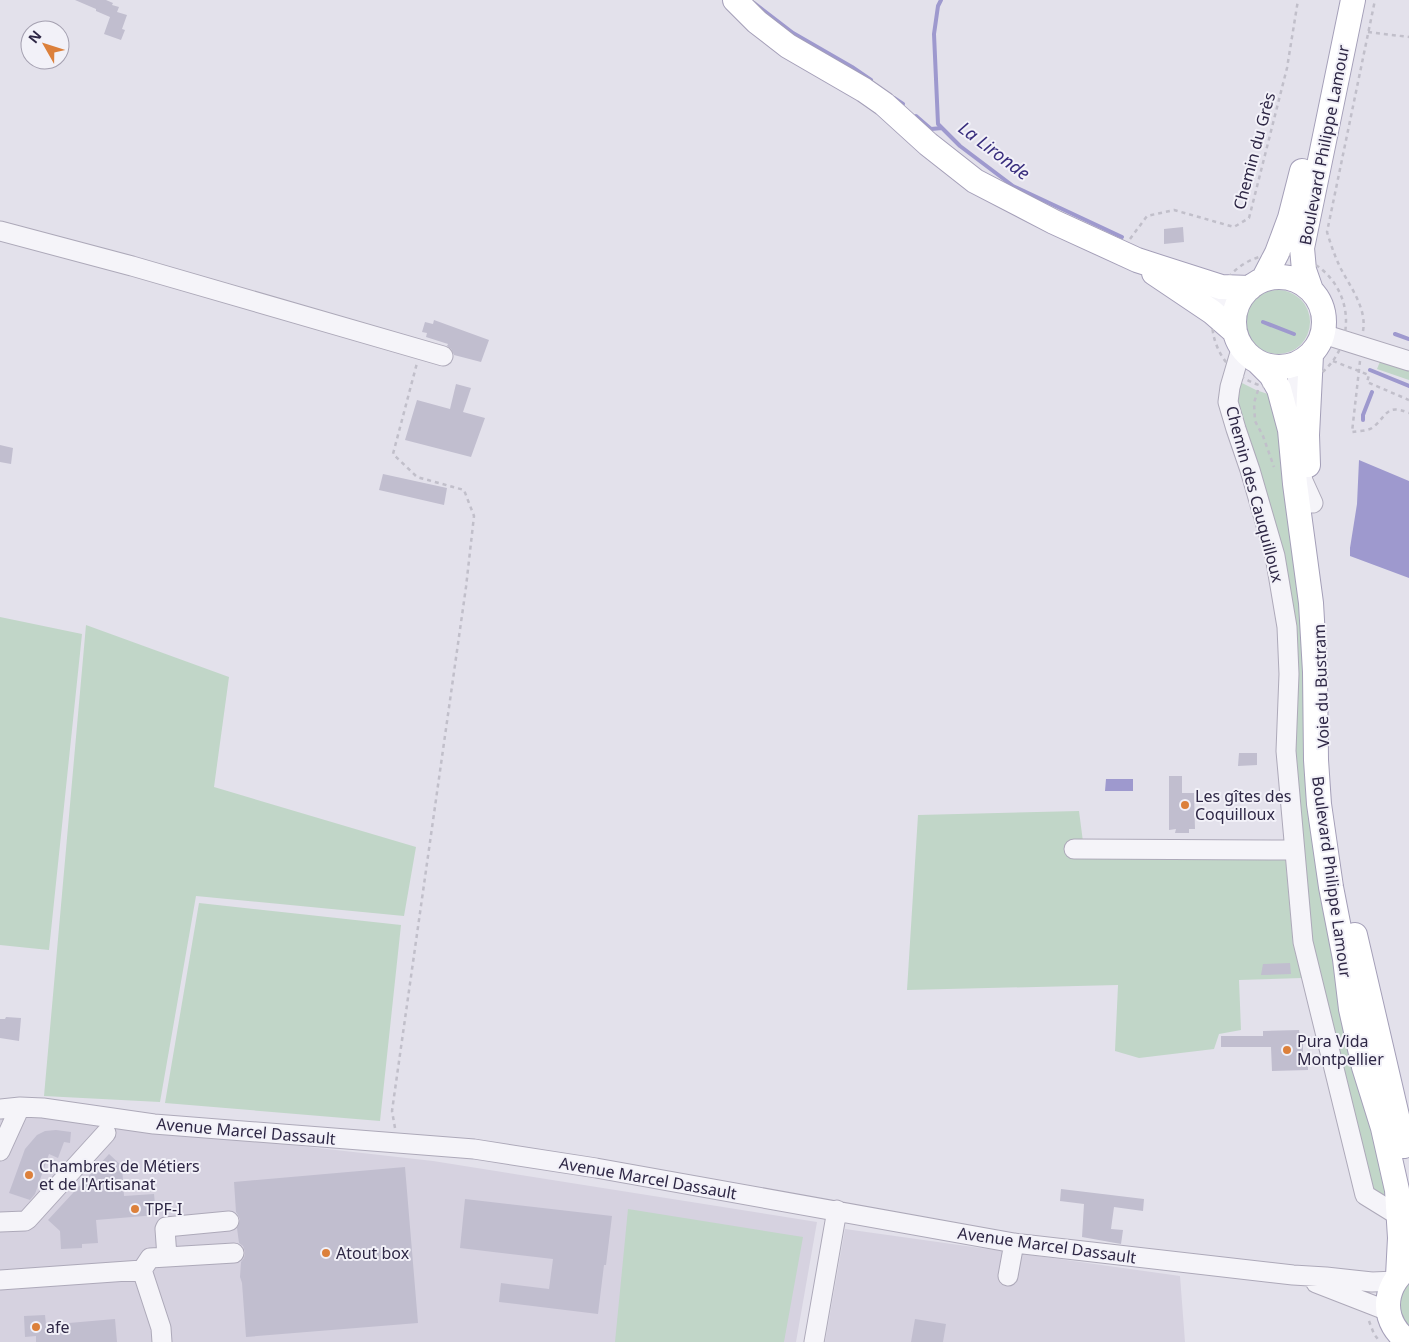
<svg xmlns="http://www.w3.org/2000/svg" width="1409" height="1342" font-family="'Noto Sans',sans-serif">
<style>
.built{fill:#d6d2e0}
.green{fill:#c1d6c8}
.water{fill:#9e99ce}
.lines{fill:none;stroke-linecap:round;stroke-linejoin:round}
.stream{stroke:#9e99ce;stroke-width:4}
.building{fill:#c1becf}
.minor-casing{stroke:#ada9b9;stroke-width:21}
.major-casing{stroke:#a49fb8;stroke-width:26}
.path{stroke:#c1bfca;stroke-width:2.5;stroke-dasharray:4 4;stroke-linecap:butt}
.minor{stroke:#f5f4f9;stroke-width:19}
.major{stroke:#fff;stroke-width:24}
.poi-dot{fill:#dc803b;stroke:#f2f1f8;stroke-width:2}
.labels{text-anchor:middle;stroke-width:4;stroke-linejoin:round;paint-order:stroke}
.street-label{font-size:16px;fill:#2e2745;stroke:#f2f1f8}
.poi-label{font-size:16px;fill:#2e2745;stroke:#f2f1f8;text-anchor:start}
.water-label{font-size:18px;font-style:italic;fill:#382d7d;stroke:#f2f1f8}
</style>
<rect width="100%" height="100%" fill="#e3e1eb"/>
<!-- built -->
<path class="built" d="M0 1115 34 1116 433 1161 817 1222 796 1342H0Z
M845 1229 1180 1276 1185 1342H825Z"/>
<!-- green -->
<path class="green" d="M1246 322a32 32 0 1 1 64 0a32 32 0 1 1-64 0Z
M1381 359 1409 369V380L1377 369Z
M1240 382 1256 390 1276 397 1308 682 1391 1205 1373 1193 1310 935 1294 751V708L1237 400Z
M0 617 82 634 49 950 0 945Z
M86 625 229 677 214 787 416 847 404 916 196 896 160 1102 44 1096Z
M1079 811 1083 842 1284 843 1293 944 1302 978 1239 980 1241 1030 1219 1034 1214 1049 1139 1058 1115 1051 1118 985 907 990 918 815Z
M199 903 401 925 380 1121 165 1103Z
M628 1209 803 1237 784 1342H615Z
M1409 1283V1327C1397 1313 1397 1296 1409 1283Z"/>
<!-- water -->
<path class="water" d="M1359 460 1409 481V578L1350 556V548L1357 504Z
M1106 779H1133V791H1105Z"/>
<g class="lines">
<!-- stream -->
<path class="stream" d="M941 0 938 6 934 34 938 124 960 146 1013 186 1122 237
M754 3 793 33 852 67 871 80
M894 98 903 104
M916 116 931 129 942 128
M1263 322 1294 334
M1395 334 1409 339
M1370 370 1409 386
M1363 420V415L1372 392"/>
</g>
<!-- building -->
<path class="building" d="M75 0H106L113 3 112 5 119 7 117 12 127 15 122 29 125 30 121 40 104 34 110 17 96 11V9Z
M1183 227 1184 242 1164 244V229Z
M434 320 489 340 481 362 454 355 451 349 447 346 448 344 426 337 427 333 422 332 425 322 433 324Z
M456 384 471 388 463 412 485 418 471 457 405 440 417 400 450 409Z
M0 445 13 448 11 464 0 462Z
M383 474 447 488 444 505 379 490Z
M1239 753H1257V765L1238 766Z
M1169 776H1182V793H1194L1195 829H1189V833H1175L1176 829 1169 830Z
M1290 963 1291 974 1261 975 1263 964Z
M6 1017 21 1018 19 1041 0 1038V1019H5Z
M1299 1030 1300 1038H1303V1055L1308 1061V1070L1272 1071 1271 1047H1221V1036H1263V1031Z
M56 1130 71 1132 70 1143 64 1142 58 1158 49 1154 35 1194 30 1200 9 1193 25 1149 37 1135 45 1131Z
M109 1154 122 1166 124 1196 154 1194 156 1215 96 1220 98 1243 82 1244V1248L61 1249 60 1231 48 1220Z
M405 1167 418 1323 246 1337 242 1283 240 1277 241 1262 244 1258 245 1252 243 1246 239 1243 237 1228 240 1220 238 1215 236 1212 234 1182Z
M1061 1189 1144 1199 1143 1211 1114 1207 1111 1229 1123 1230 1121 1244 1082 1237 1084 1204 1060 1201Z
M465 1199 612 1216 606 1265H604L598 1314 499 1302 501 1283 549 1289 553 1259 460 1248Z
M45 1315 46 1325 115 1319 117 1342H36V1336L25 1337 24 1316Z
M915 1319 946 1324 943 1342H911Z"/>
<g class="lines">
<defs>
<path id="minor" d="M0 231 132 266 443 356
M1211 299 1235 315
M1323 334 1409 361
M1242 346 1230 387 1228 402 1236 429 1250 470 1275 556 1287 627 1289 674 1286 751 1303 942 1365 1195 1399 1216
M1297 432C1297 414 1294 393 1298 375 1300 368 1305 363 1309 358
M1301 469 1303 481 1313 503
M1074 849 1294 850
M0 1109 20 1107 43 1108 154 1124 474 1149 596 1168 1014 1243 1293 1275 1326 1277 1372 1282 1396 1281
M0 1151 20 1107
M0 1222 25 1221 28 1219 106 1133
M167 1257 165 1229 166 1227 229 1221
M1008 1276 1014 1243
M0 1280 142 1270
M1316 1283 1388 1311
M162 1342 161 1328 142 1270 150 1258 234 1253
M814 1342 837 1210"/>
<path id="major" d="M735 0 757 22 788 46 864 90 884 104 928 144 975 181 1054 222 1137 260 1221 287 1250 288
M1154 273 1212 312 1235 332
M1234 322a45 45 0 1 1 90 0a45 45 0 1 1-90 0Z
M1264 278 1277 253 1290 218 1302 171
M1311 290 1304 270 1302 248 1353 0
M1258 362 1271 375 1279 389 1290 430 1295 484 1311 603 1315 672 1316 760 1319 804 1331 887 1345 959 1351 1009 1364 1067 1383 1128 1397 1190 1400 1238 1398 1276
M1308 465 1307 435 1311 355
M1355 935 1404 1146
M1409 1268C1401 1272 1397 1278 1393 1285 1382 1307 1390 1329 1409 1342"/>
</defs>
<!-- minor casing -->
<use href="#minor" class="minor-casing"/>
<!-- major casing -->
<use href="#major" class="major-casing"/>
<!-- path -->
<path class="path" d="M1368 32 1409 37
M1130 239 1147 216 1174 210 1234 227 1249 218 1287 68 1298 0
M1212 321a67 67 0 1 1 134 0a67 67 0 1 1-134 0Z
M1363 331C1367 309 1351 288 1341 269 1335 257 1331 245 1327 232L1375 0
M1333 361 1369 375 1367 382 1409 400
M1360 361 1352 432C1358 431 1367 431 1372 428 1387 417 1385 403 1409 413
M1258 390 1254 403 1255 421 1263 436 1274 467
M395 1128 392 1111 466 587 474 516 464 490 417 477 393 454 417 363
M1369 1321 1374 1334 1380 1342"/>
<!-- minor -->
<use href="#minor" class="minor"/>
<!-- major -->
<use href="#major" class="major"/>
</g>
<!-- markers -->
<g class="poi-dot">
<circle cx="1185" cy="805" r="5"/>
<circle cx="1287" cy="1050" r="5"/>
<circle cx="29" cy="1175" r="5"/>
<circle cx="135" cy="1209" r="5"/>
<circle cx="326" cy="1253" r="5"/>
<circle cx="36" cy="1327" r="5"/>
</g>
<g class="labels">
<!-- street labels -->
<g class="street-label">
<text transform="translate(1324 145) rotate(-79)" y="6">Boulevard Philippe Lamour</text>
<text transform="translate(1254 151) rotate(-75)" y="6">Chemin du Grès</text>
<text transform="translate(1255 494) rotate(75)" y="6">Chemin des Cauquilloux</text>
<text transform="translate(1321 686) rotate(-92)" y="6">Voie du Bustram</text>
<text transform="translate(1332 877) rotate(82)" y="6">Boulevard Philippe Lamour</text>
<text transform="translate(246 1131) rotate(5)" y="6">Avenue Marcel Dassault</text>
<text transform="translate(648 1178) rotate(10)" y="6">Avenue Marcel Dassault</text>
<text transform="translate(1047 1245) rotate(8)" y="6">Avenue Marcel Dassault</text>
</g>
<!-- poi labels -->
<g class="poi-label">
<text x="1195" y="802">Les gîtes des<tspan x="1195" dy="18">Coquilloux</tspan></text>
<text x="1297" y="1047">Pura Vida<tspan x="1297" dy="18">Montpellier</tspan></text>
<text x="39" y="1172">Chambres de Métiers<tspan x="39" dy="18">et de l'Artisanat</tspan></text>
<text x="145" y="1215">TPF-I</text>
<text x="336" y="1259">Atout box</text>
<text x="46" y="1333">afe</text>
</g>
<!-- water labels -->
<g class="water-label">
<text transform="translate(994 151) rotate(37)" y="6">La Lironde</text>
</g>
</g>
<!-- north arrow -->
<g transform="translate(45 45) rotate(309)"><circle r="24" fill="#f2f1f8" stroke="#a4a0b0"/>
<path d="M0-4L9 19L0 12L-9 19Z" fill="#dc803b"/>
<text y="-8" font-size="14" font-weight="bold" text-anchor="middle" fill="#2e2745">N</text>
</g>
</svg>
